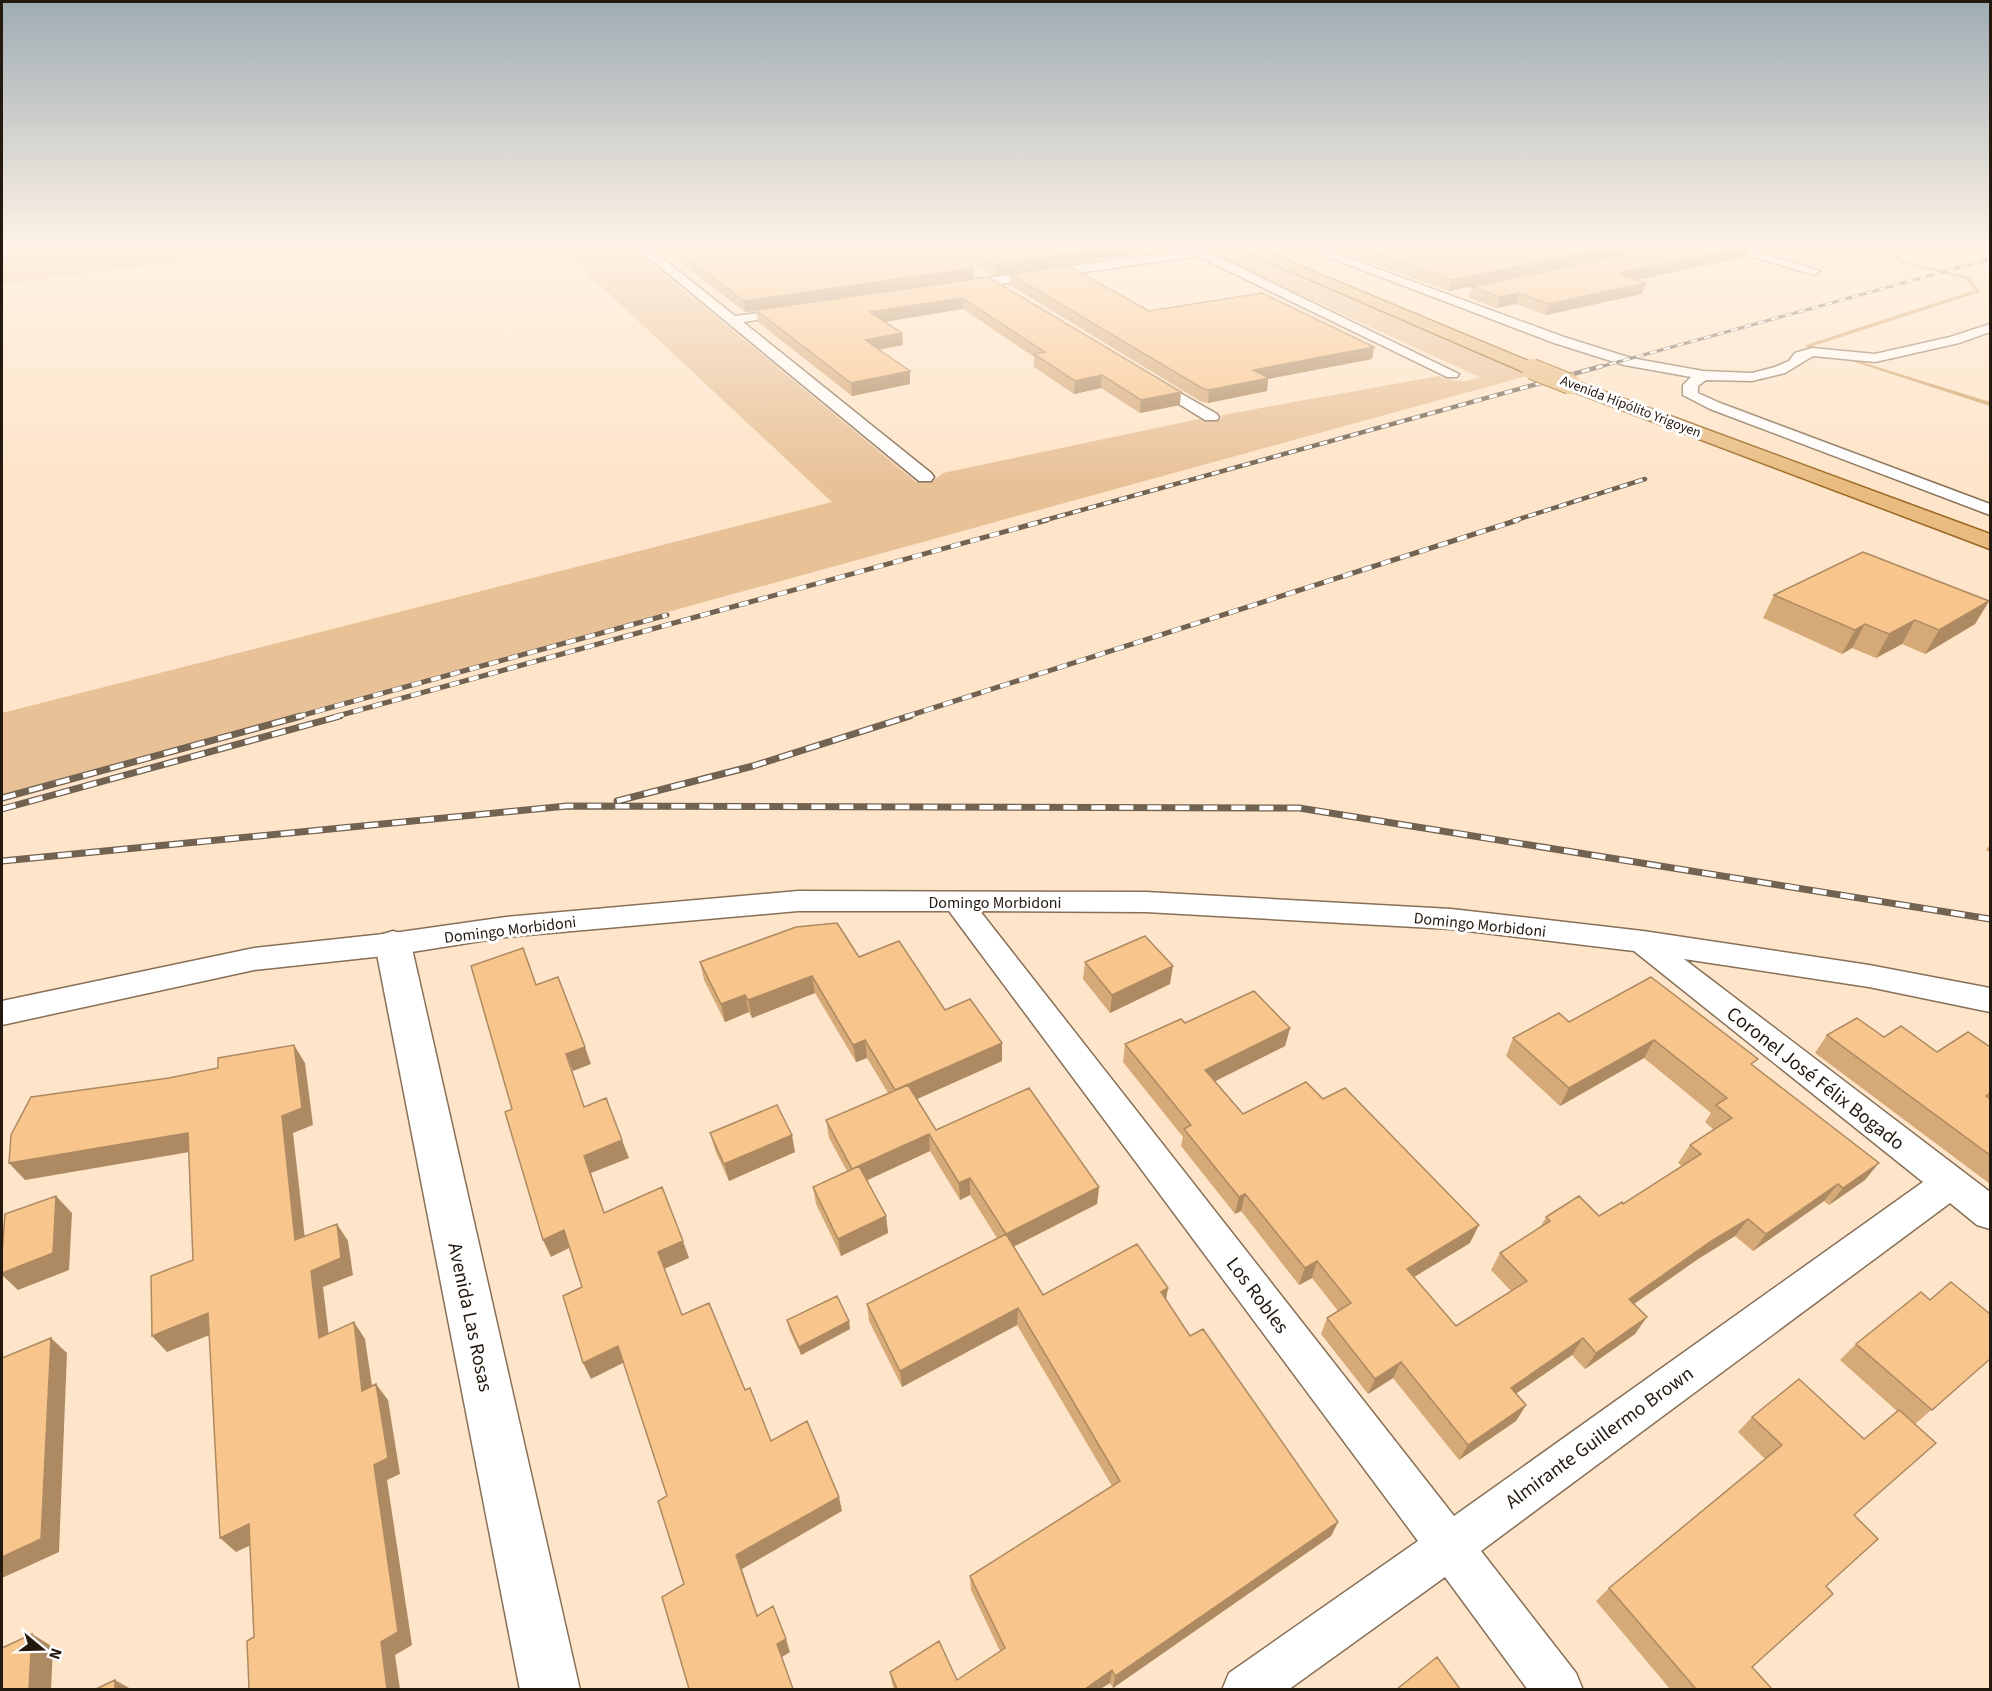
<svg xmlns="http://www.w3.org/2000/svg" width="1992" height="1691" font-family="'Source Sans 3',sans-serif">
<style>
.green{fill:#e8c197}
.lines{fill:none;stroke-linecap:round;stroke-linejoin:round}
.stream{fill:#d1a067;fill-rule:evenodd}
.minor-casing{stroke:#877057;stroke-width:3}
.tertiary-casing{stroke:#877057;stroke-width:3}
.primary-casing{stroke:#962;stroke-width:3}
.minor{fill:#fff;fill-rule:evenodd}
.tertiary{fill:#fff;fill-rule:evenodd}
.primary{fill:#e8bc81;fill-rule:evenodd}
.rail-far3-casing{stroke:#716251;stroke-width:3}
.rail-far2-casing{stroke:#716251;stroke-width:4.5}
.rail-far1-casing{stroke:#716251;stroke-width:5}
.rail-casing{stroke:#716251;stroke-width:7}
.rail-far3{stroke:#fff;stroke-width:2;stroke-dasharray:7;stroke-linecap:butt}
.rail-far2{stroke:#fff;stroke-width:3;stroke-dasharray:8;stroke-linecap:butt}
.rail-far1{stroke:#fff;stroke-width:4;stroke-dasharray:10;stroke-linecap:butt}
.rail{stroke:#fff;stroke-width:4.5;stroke-dasharray:14;stroke-linecap:butt}
.primary-bridge-casing{stroke:#962;stroke-width:22;stroke-linecap:butt}
.primary-bridge{stroke:#e8bc81;stroke-width:20}
.wall{fill:#d5a978}
.shaded-wall{fill:#ae8a62}
.building{fill:#f8c58c;stroke:#ae8a62;stroke-width:1.5}
.labels{text-anchor:middle;stroke-width:6;stroke-linejoin:round;paint-order:stroke}
.far-street-label{font-size:14px;fill:#23190f;stroke:#fff}
.street-label{font-size:16px;fill:#23190f;stroke:#fff}
.near-street-label{font-size:20px;fill:#23190f;stroke:#fff}
</style>
<rect width="100%" height="100%" fill="#fee4c8"/>
<!-- green -->
<path class="green" d="M2 247H189L192 260 2 284Z
M559 247H632L916 482 933 481 943 473 1199 419 1211 421 1222 418V415L1439 376C1454 382 1466 383 1480 377L1195 247H1230L1534 374 2 795V713L832 502Z"/>
<g class="lines">
<!-- stream -->
<path class="stream" d="M1924 247H1930L1898 258 1901 260 1969 277 1980 292 1813 346 1815 349 1806 347V345L1975 290 1965 279 1897 262 1893 257Z
M1842 356 1990 402V406L1842 358Z"/>
<defs>
<path id="minor" d="M636 247H649L735 316 797 308V314L743 322 931 473 934 477 931 481H919Z
M1183 247 1204 250 1459 374 1457 377H1447L1198 256 958 290 952 286 958 282 1187 250Z
M1302 247H1318L1564 337 1631 358 1703 371 1752 373 1775 367 1789 361 1795 353 1812 348 1875 354 1950 337 1990 324V332L1959 343 1875 362 1813 356 1785 373 1752 381 1706 380 1698 386V393L1720 403 1990 504V515L1710 409 1683 395V385L1691 377 1624 365 1554 343Z
M1720 247H1739L1820 271 1814 275Z
M1150 376 1217 414 1219 417 1217 420H1205L1145 383 1143 380Z
M798 891 1146 892 1451 909 1643 931 1869 965 1990 988V1012L1869 987 1684 959 1990 1192V1229L1977 1225 1950 1203 1481 1551 1576 1673 1583 1690H1528L1445 1577 1288 1690H1222L1229 1673 1418 1541 949 911H798L506 937 393 955 254 970 2 1025V1001L254 948 393 933 506 917ZM980 911 1146 912 1451 929 1634 951 1923 1182 1454 1516Z"/>
<path id="tertiary" d="M393 931 406 935 411 944 580 1690H520L375 944 380 935Z"/>
<path id="primary" d="M1235 247H1254L1538 365 1541 369 1538 373H1526Z
M1570 379 1990 534V549L1564 388 1561 384Z"/>
</defs>
<!-- minor casing -->
<use href="#minor" class="minor-casing"/>
<!-- tertiary casing -->
<use href="#tertiary" class="tertiary-casing"/>
<!-- primary casing -->
<use href="#primary" class="primary-casing"/>
<!-- minor -->
<use href="#minor" class="minor"/>
<!-- tertiary -->
<use href="#tertiary" class="tertiary"/>
<!-- primary -->
<use href="#primary" class="primary"/>
<defs>
<path id="rail-far3" d="M1596 368 1990 259"/>
<path id="rail-far2" d="M1042 521 1602 366
M1513 521 1645 479"/>
<path id="rail-far1" d="M296 717 667 615
M334 717 1047 520
M905 717 1518 520"/>
<path id="rail" d="M2 798 301 716
M617 801 753 766 910 716
M2 809 340 716
M2 861 567 806 1299 808 1990 919"/>
</defs>
<!-- rail-far3 casing -->
<use href="#rail-far3" class="rail-far3-casing"/>
<!-- rail-far2 casing -->
<use href="#rail-far2" class="rail-far2-casing"/>
<!-- rail-far1 casing -->
<use href="#rail-far1" class="rail-far1-casing"/>
<!-- rail casing -->
<use href="#rail" class="rail-casing"/>
<!-- rail-far3 -->
<use href="#rail-far3" class="rail-far3"/>
<!-- rail-far2 -->
<use href="#rail-far2" class="rail-far2"/>
<!-- rail-far1 -->
<use href="#rail-far1" class="rail-far1"/>
<!-- rail -->
<use href="#rail" class="rail"/>
<defs>
<path id="primary-bridge" d="M1532 369 1570 384"/>
</defs>
<!-- primary-bridge casing -->
<use href="#primary-bridge" class="primary-bridge-casing"/>
<!-- primary-bridge -->
<use href="#primary-bridge" class="primary-bridge"/>
</g>
<!-- wall -->
<path class="wall" d="M660 247H940L974 268V279L812 302 988 277 1180 405 1140 413 1101 388 1074 394 1034 367V357L963 309 885 322 902 333 903 345 879 350 910 384 852 396 758 322 756 311 745 312Z
M946 247H1134L1133 254 994 276Z
M1327 247H1658L1449 291Z
M1664 247H1797L1768 253 1749 248 1745 257 1637 280 1642 294 1546 315 1516 304 1497 308 1469 298 1472 287Z
M1010 274 1149 311 1374 347 1372 359 1268 379 1267 391 1208 403 1200 401 1010 285Z
M1774 595 1989 601 1975 624 1925 654 1902 644 1876 658 1852 648 1842 654 1763 618Z
M1990 844V852L1986 850Z
M859 957 1002 1043V1061L917 1099 936 1130 1099 1187 1097 1204 1013 1247 1043 1295 1168 1288 1166 1300 1190 1336 1338 1522 1331 1536 1113 1688 1110 1683 1100 1689H894L892 1684 890 1672 957 1680 1000 1651 971 1590 970 1576 1112 1486 1017 1325 902 1387 869 1321 867 1304 997 1238 970 1195 960 1200 930 1151 867 1180 886 1216 888 1233 841 1256 816 1204 813 1187 847 1171 829 1138 826 1120 888 1093 867 1058 856 1062 815 993 752 1018 749 1012 725 1022 704 980 700 962Z
M1085 962 1170 984 1110 1013 1083 979Z
M1651 977 1754 1066 1865 1180 1829 1205 1824 1201 1753 1251 1735 1236 1698 1259 1634 1304 1635 1334 1585 1369 1572 1355 1516 1393 1526 1405 1516 1421 1459 1460 1393 1378 1368 1394 1321 1334 1327 1318 1338 1311 1312 1278 1299 1285 1241 1211 1235 1214 1181 1146 1183 1137 1123 1062 1125 1044 1185 1023 1290 1028 1285 1046 1214 1081 1243 1114 1323 1099 1470 1243 1414 1277 1456 1326 1511 1291 1491 1270 1500 1253 1540 1228 1546 1217 1599 1216 1623 1204 1682 1166 1678 1163 1690 1145 1714 1130 1705 1122 1711 1113 1644 1058 1560 1106 1506 1056 1513 1038 1569 1022Z
M1827 1035 1884 1037 1937 1052 1990 1047V1184L1815 1053Z
M710 1133 795 1152 729 1181 715 1150Z
M787 1320 850 1329 801 1355 789 1329Z
M1856 1344 1990 1359 1915 1424 1854 1515 1826 1586 1752 1667 1772 1689H1670L1596 1601 1609 1588 1765 1459 1738 1432 1752 1417 1864 1439 1897 1411 1840 1360Z"/>
<!-- shaded-wall -->
<path class="shaded-wall" d="M1110 247H1134L1133 254 994 276V265Z
M1611 247H1658L1449 291 1452 280Z
M1749 247 1745 257 1615 284 1619 273Z
M1771 247H1797L1768 253Z
M974 268V279L745 312 744 301Z
M1646 283 1642 294 1546 315 1549 304Z
M1519 293 1516 304 1497 308 1500 297Z
M962 298 963 309 871 324 870 312Z
M902 333 903 345 866 352 865 340Z
M1374 347 1372 359 1268 379 1267 391 1208 403 1209 390 1253 370Z
M910 371V384L852 396 851 383Z
M1102 375 1101 388 1074 394 1075 381Z
M1181 392 1180 405 1140 413 1141 400Z
M1989 601 1975 624 1925 654 1939 630Z
M1915 620 1902 644 1876 658 1889 634Z
M1865 624 1852 648 1842 654 1855 630Z
M1173 966 1170 984 1110 1013 1112 995Z
M812 976 815 993 752 1018 748 1000Z
M745 995 749 1012 725 1022 721 1004Z
M1290 1028 1285 1046 1202 1088 1205 1070Z
M865 1040 867 1058 856 1062 853 1045Z
M1654 1040 1644 1058 1560 1106 1569 1088Z
M1002 1043V1061L897 1108 895 1090Z
M294 1045 305 1063 313 1125 293 1133 307 1257 295 1240 282 1116Z
M585 1047 591 1064 573 1071 566 1054Z
M188 1133 201 1150 25 1180 9 1163Z
M929 1134 930 1151 855 1186 852 1169Z
M792 1135 795 1152 729 1181 724 1164Z
M622 1140 629 1158 591 1173 610 1230 584 1156Z
M1879 1163 1865 1180 1829 1205 1843 1188Z
M970 1178V1195L960 1200 959 1183Z
M1838 1184 1824 1201 1753 1251 1766 1234Z
M1099 1187 1097 1204 1005 1251 1006 1234Z
M1245 1194 1241 1211 1235 1214 1239 1197Z
M56 1196 72 1213 69 1270 18 1290 2 1275V1273Z
M886 1216 888 1233 841 1256 838 1239Z
M1748 1219 1735 1236 1698 1259 1618 1315 1629 1299 1710 1242Z
M337 1224 348 1241 353 1275 323 1287 331 1354 319 1338 311 1271Z
M1479 1225 1470 1243 1399 1286 1407 1269Z
M564 1230 571 1247 551 1257 543 1240Z
M683 1241 689 1258 664 1269 658 1252Z
M1317 1261 1312 1278 1299 1285 1305 1268Z
M1168 1288 1165 1304 1161 1292Z
M1018 1308 1017 1325 902 1387 900 1371Z
M208 1313 222 1330 167 1352 152 1336Z
M1647 1317 1635 1334 1585 1369 1596 1353Z
M849 1321 850 1329 801 1355 799 1347Z
M354 1322 365 1339 375 1406 362 1391Z
M51 1338 67 1353 59 1552 2 1578V1557Z
M1583 1338 1572 1355 1501 1404 1511 1388Z
M618 1346 625 1362 591 1379 583 1363Z
M1401 1362 1393 1378 1368 1394 1375 1379Z
M376 1384 388 1400 400 1474 387 1480 412 1645 395 1655 400 1689H387L381 1642 374 1465Z
M1526 1405 1516 1421 1459 1460 1468 1445Z
M839 1497 842 1511 742 1569 762 1629 736 1555Z
M1338 1522 1331 1536 1113 1688 1115 1676Z
M249 1524 264 1539 236 1552 220 1538Z
M32 1634 53 1647 51 1689H29Z
M786 1639 790 1652 782 1657 777 1644Z
M1112 1670 1110 1683 1100 1689H1085Z
M115 1680 131 1689H115Z"/>
<!-- building -->
<path class="building" d="M672 247H940L974 268 744 301Z
M964 247H1110L994 265Z
M1358 247H1611L1452 280Z
M1664 247H1747L1619 273 1646 283 1549 304 1519 293 1500 297 1472 287Z
M1068 266 1149 311 1262 293 1374 347 1253 370 1269 378 1209 390 1202 388 1010 274Z
M988 277 1181 392 1141 400 1102 375 1075 381 1034 354 1045 352 962 298 870 312 902 333 865 340 910 371 851 383 756 310Z
M1863 552 1989 601 1939 630 1915 620 1889 634 1865 624 1855 630 1774 595Z
M837 923 859 957 899 941 945 1010 970 999 1002 1043 895 1090 865 1040 853 1045 812 976 748 1000 745 995 721 1004 700 962 796 927Z
M1145 936 1173 966 1112 995 1085 962Z
M523 948 536 985 558 977 585 1047 566 1054 584 1107 606 1098 622 1140 584 1156 604 1213 662 1187 683 1241 658 1252 682 1315 709 1303 745 1390 750 1388 771 1441 807 1421 839 1497 736 1555 757 1616 773 1606 786 1639 777 1644 793 1689H689L662 1597 684 1584 658 1501 667 1496 618 1346 583 1363 563 1296 582 1287 564 1230 543 1240 505 1112 512 1109 471 966Z
M1651 977 1758 1059 1751 1064 1879 1163 1843 1188 1838 1184 1766 1234 1748 1219 1710 1242 1629 1299 1647 1317 1596 1353 1583 1338 1511 1388 1526 1405 1468 1445 1401 1362 1375 1379 1327 1318 1351 1303 1317 1261 1305 1268 1245 1194 1239 1197 1184 1129 1191 1125 1125 1044 1181 1019 1185 1023 1254 991 1290 1028 1205 1070 1243 1114 1306 1082 1323 1099 1345 1088 1479 1225 1407 1269 1456 1326 1527 1281 1500 1253 1550 1221 1546 1217 1579 1196 1599 1216 1622 1202 1623 1204 1701 1154 1690 1145 1732 1118 1716 1105 1727 1098 1654 1040 1569 1088 1513 1038 1559 1013 1569 1022Z
M1857 1018 1884 1037 1901 1026 1937 1052 1968 1032 1990 1047V1093L1986 1096 1990 1099V1155L1827 1035Z
M294 1045 302 1108 282 1116 295 1240 337 1224 341 1258 311 1271 319 1338 354 1322 362 1391 376 1384 388 1458 374 1465 398 1632 381 1642 387 1689H249L247 1641 254 1637 249 1524 220 1538 208 1313 152 1336 151 1276 193 1260 188 1133 9 1163 11 1135 31 1097 169 1078 218 1068V1058Z
M908 1085 936 1130 1029 1088 1099 1187 1006 1234 970 1178 959 1183 929 1134 852 1169 826 1120Z
M777 1105 792 1135 724 1164 710 1133Z
M859 1166 886 1216 838 1239 813 1187Z
M56 1196 53 1253 2 1273V1253L5 1214Z
M1006 1234 1043 1295 1137 1244 1168 1288 1161 1292 1190 1336 1203 1329 1338 1522 1115 1676 1112 1670 1085 1689H897L890 1672 939 1641 957 1680 1005 1648 970 1576 1120 1481 1018 1308 900 1371 867 1304Z
M1951 1282 1990 1314V1359L1932 1410 1856 1344 1921 1292 1930 1300Z
M837 1296 849 1321 799 1347 787 1320Z
M51 1338 41 1539 2 1557V1358Z
M1799 1379 1864 1439 1899 1410 1936 1443 1854 1515 1878 1539 1826 1586 1833 1594 1752 1667 1772 1689H1696L1609 1588 1782 1445 1752 1417Z
M32 1634 29 1689H2V1648Z
M1437 1657 1460 1689H1397Z
M115 1680V1689H96Z"/>
<!-- sky -->
<linearGradient id="sky" x2="0" y2="1"><stop stop-color="#9facb4"/><stop offset="0.51" stop-color="#fff3e6"/><stop offset="1" stop-color="#fff3e6" stop-opacity="0"/></linearGradient>
<rect width="1992" height="484" fill="url(#sky)"/>
<g class="labels">
<!-- far-street labels -->
<g class="far-street-label">
<text transform="translate(1631 406) rotate(21)" y="5">Avenida Hipólito Yrigoyen</text>
</g>
<!-- street labels -->
<g class="street-label">
<text x="995" y="908">Domingo Morbidoni</text>
<text transform="translate(1480 924) rotate(6)" y="6">Domingo Morbidoni</text>
<text transform="translate(510 929) rotate(-7)" y="6">Domingo Morbidoni</text>
</g>
<!-- near-street labels -->
<g class="near-street-label">
<text transform="translate(1816 1078) rotate(38)" y="7">Coronel José Félix Bogado</text>
<text transform="translate(1258 1295) rotate(53)" y="7">Los Robles</text>
<text transform="translate(471 1317) rotate(78)" y="7">Avenida Las Rosas</text>
<text transform="translate(1599 1437) rotate(-36)" y="7">Almirante Guillermo Brown</text>
</g>
</g>
<!-- border -->
<rect width="1992" height="1691" fill="none" stroke="#23190f" stroke-width="6"/>
<!-- north arrow -->
<g transform="translate(42 1649) rotate(109)" stroke="#ffffff" stroke-width="4.5" paint-order="stroke">
<path d="M0-4.5L10 22L0 15L-10 22Z" fill="#23190f"/>
<text y="-9" font-size="16" font-weight="bold" text-anchor="middle" fill="#23190f">N</text>
</g>
</svg>
